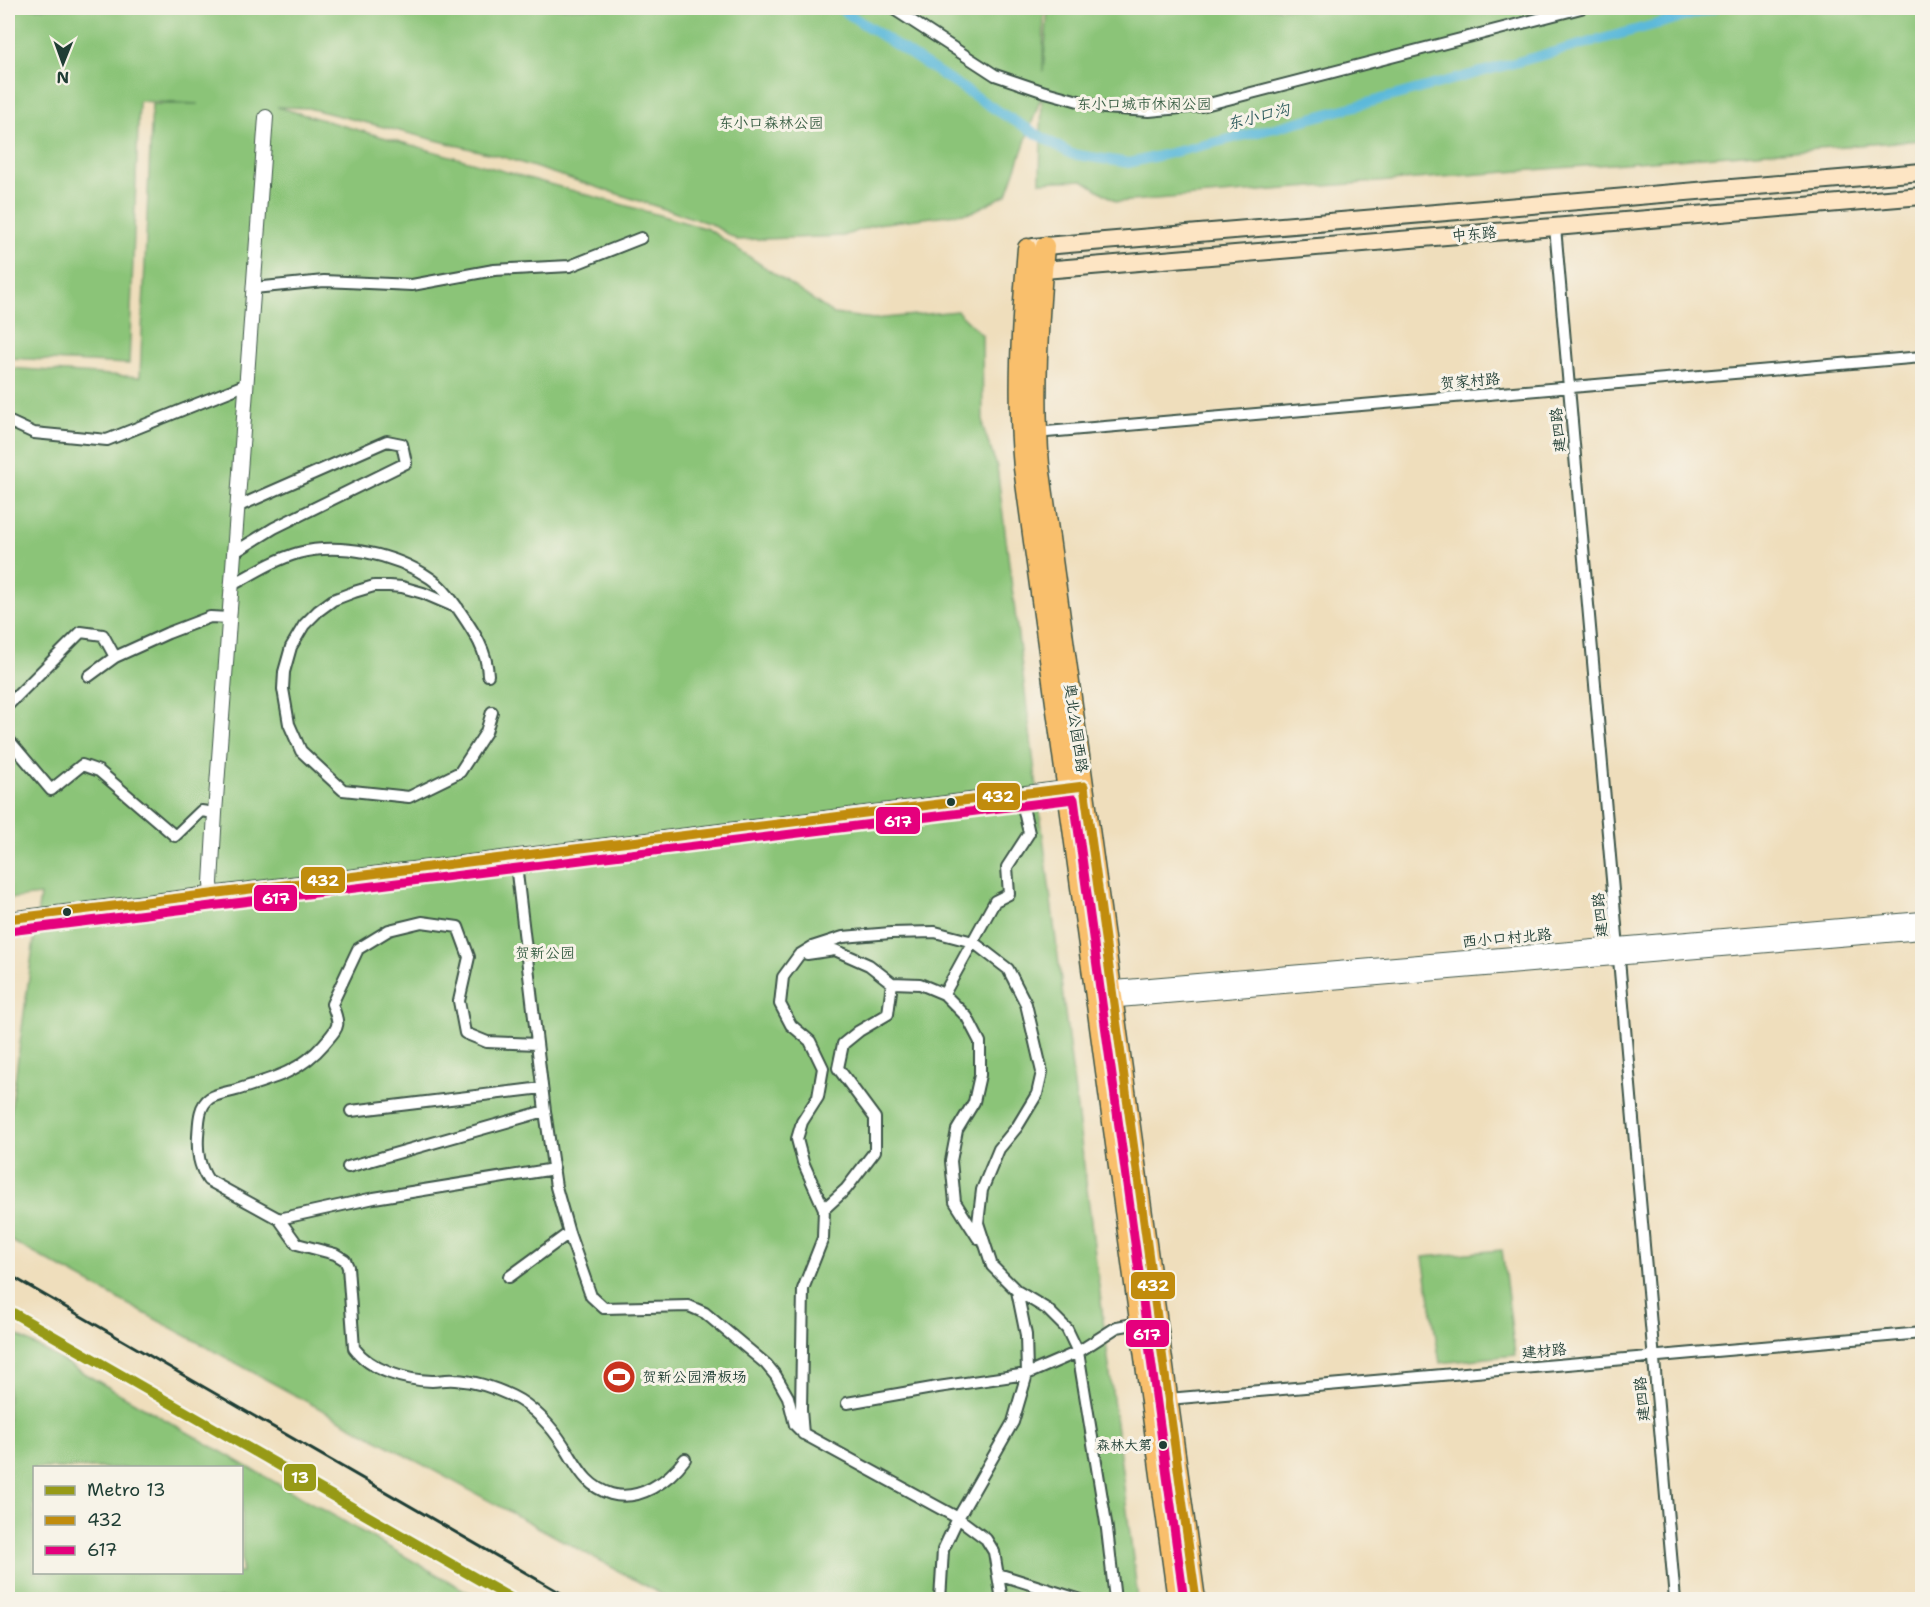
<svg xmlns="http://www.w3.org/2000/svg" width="1930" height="1607" font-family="'Shantell Sans','LXGW WenKai TC',sans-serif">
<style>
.green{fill:#8bc478;stroke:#558056;stroke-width:1.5;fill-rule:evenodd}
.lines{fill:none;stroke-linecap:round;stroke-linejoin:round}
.canal{stroke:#5cb9da;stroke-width:10}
.minor-casing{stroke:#3e5548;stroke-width:14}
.tertiary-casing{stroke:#3e5548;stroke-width:16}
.secondary-casing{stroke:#3e5548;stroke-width:20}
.primary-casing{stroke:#3e5548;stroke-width:21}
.minor{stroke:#fff;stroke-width:10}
.tertiary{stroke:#fff;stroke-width:14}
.secondary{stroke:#fde5c4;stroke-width:16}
.primary{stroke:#f9bf6c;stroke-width:18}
.rail{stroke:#1f3d34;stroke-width:3}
.bus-1-casing{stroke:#f7f3e8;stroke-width:14}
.bus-2-casing{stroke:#f7f3e8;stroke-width:14}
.bus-1{stroke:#c18c0d;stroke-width:9}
.bus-2{stroke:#e5007d;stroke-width:9}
.metro-1-casing{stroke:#f7f3e8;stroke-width:15}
.metro-1{stroke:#979a17;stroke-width:10}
.bus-dot{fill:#1f3d34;stroke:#f7f3e8;stroke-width:2}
.labels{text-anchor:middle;stroke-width:6;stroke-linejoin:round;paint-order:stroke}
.bus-label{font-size:14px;fill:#1f3d34;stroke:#f7f3e8;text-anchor:end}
.park-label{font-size:15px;fill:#3a5f45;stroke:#f7f3e8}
.street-label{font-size:15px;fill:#1f3d34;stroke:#f7f3e8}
.poi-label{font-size:15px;fill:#1f3d34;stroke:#f7f3e8;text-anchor:start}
.water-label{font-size:16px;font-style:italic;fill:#2e5c5e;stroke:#f7f3e8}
.line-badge{stroke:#f7f3e8;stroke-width:2}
.badge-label{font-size:16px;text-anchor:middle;font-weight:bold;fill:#fff}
</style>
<rect width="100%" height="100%" fill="#f7f3e8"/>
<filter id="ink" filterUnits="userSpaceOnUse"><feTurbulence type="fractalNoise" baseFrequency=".0167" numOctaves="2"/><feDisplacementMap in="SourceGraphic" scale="12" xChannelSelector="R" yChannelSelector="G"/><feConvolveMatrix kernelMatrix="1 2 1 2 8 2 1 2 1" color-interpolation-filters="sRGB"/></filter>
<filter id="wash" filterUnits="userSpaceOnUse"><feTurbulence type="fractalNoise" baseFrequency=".008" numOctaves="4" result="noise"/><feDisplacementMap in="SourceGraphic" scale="24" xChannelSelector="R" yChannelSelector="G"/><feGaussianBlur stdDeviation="1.35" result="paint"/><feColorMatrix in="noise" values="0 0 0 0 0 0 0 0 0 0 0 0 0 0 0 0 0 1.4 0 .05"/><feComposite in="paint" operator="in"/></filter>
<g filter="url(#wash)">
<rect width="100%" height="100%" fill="#efdebc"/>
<!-- green -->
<path class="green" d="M8 8H1044L1043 72 1048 8H1922V140L1117 202 1083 180 1040 182 1042 94 1007 194 972 212 877 224 843 236 737 240 711 224 503 157 308 108 277 107 708 229 834 314 874 319 957 311 982 335 983 427 997 467 1138 1599H670L8 1239V1132L40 895 8 899V368L140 377 152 104H198L139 101 129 364 8 358Z
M1502 1250 1515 1355 1440 1363 1423 1257Z
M8 1330 480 1599H8ZM34 1468H242V1572H34Z"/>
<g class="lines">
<!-- canal -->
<path class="canal" d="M839 8 1001 113 1071 154 1129 163 1275 128 1716 8"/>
</g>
</g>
<g filter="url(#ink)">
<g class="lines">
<defs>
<path id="minor" d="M892 8 995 75 1042 91 1104 108 1149 111 1201 106 1581 8
M1555 227 1675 1600
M254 288 324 281 412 285 494 270 570 266 641 238
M8 421 34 433 107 440 247 384
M1035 433 1922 357
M235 552 274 528 406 463 402 444 387 441 239 506
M232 585C254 573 274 560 298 553 340 542 395 554 430 578 442 586 453 601 461 613 474 632 487 651 488 675
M458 608 423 593 402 587 389 586H374L354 592 333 600 318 611 304 625 291 647 284 672 283 689 289 724 301 751 343 790 409 797 460 772 486 732 492 712
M89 676 115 657 168 633 210 617 229 618
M8 705 81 632 103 635 115 657
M8 739 51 790 82 765 99 771 175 836 201 811 215 813
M515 856 545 1111 556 1187 569 1233 591 1296 604 1308 689 1306 705 1313 766 1364 776 1376 788 1397 795 1425 804 1434 958 1518 986 1539 994 1552 1002 1600
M892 983 920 984 944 994 967 1017 980 1042V1075L974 1102 957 1130 951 1161 955 1202 978 1238
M944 994 995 901 1009 894 1007 867 1029 833 1020 794
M537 1044 487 1042 465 1033 459 1001 469 957 458 927 422 922 389 930 358 949 332 1004C341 1027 339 1026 324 1044 299 1073 271 1079 236 1090 229 1092 217 1094 210 1098 198 1106 199 1124 198 1136 197 1153 199 1166 208 1180L279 1219 297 1244 335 1254 345 1260 348 1267 354 1348C371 1371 405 1380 432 1381 439 1381 447 1379 455 1380 473 1381 495 1388 512 1396 533 1406 552 1427 564 1446 578 1467 585 1486 611 1494 639 1502 669 1481 685 1459
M351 1111 542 1088
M348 1167 545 1111
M824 1209 803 1162 797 1139 802 1122 818 1097 823 1068 810 1041 791 1025 780 1004 783 977 799 955 812 947 843 937 891 933 935 932 973 942 1008 969 1026 1004 1042 1072 1037 1094 1017 1127 999 1149 982 1190 978 1223 992 1266 1017 1291 1047 1309 1067 1329 1078 1352 1107 1529 1115 1600
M279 1219 374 1198 554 1169
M509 1277 569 1233
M1168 1399 1922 1333
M847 1403 938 1387 1027 1374 1078 1352 1117 1327 1139 1323
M803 1434 801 1410 803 1289 823 1238 824 1209 846 1189 875 1151V1118L838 1068 843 1044 859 1031 888 1014 892 983 869 965 835 950 807 954
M998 1574 1081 1600
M940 1600 943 1550 958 1518 1013 1422 1027 1374 1026 1335 1017 1291"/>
<path id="tertiary" d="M212 894 211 883 215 813 266 117
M8 919 1074 787
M1103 989 1922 919
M1107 1001 1922 932"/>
<path id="secondary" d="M1033 247 1922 172
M1032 271 1922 196"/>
<path id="primary" d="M1045 246C1039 320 1034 392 1040 465L1196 1600
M1027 248C1021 322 1016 394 1023 468L1177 1600"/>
</defs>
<!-- minor casing -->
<use href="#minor" class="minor-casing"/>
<!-- tertiary casing -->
<use href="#tertiary" class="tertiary-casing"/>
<!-- secondary casing -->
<use href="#secondary" class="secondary-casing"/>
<!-- primary casing -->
<use href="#primary" class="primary-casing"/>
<!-- minor -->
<use href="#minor" class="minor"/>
<!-- tertiary -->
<use href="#tertiary" class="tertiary"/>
<!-- secondary -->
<use href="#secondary" class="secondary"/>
<!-- primary -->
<use href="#primary" class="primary"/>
<!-- rail -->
<path class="rail" d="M8 1274 573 1600"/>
<defs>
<path id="bus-1" d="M8 919 1084 786 1196 1600"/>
<path id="bus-2" d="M9 931 1074 799 1184 1600"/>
</defs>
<!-- bus-1 casing -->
<use href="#bus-1" class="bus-1-casing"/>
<!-- bus-2 casing -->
<use href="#bus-2" class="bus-2-casing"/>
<!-- bus-1 -->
<use href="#bus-1" class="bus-1"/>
<!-- bus-2 -->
<use href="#bus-2" class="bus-2"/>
<defs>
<path id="metro-1" d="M8 1310 514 1600"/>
</defs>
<!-- metro-1 casing -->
<use href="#metro-1" class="metro-1-casing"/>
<!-- metro-1 -->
<use href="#metro-1" class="metro-1"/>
</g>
</g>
<!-- icons -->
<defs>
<symbol id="stadium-disc" viewBox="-11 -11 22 22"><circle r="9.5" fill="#c8321e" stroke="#f7f3e8"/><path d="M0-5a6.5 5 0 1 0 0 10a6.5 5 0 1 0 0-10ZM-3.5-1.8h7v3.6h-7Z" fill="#fff"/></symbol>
</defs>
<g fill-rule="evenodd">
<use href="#stadium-disc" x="600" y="1358" width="38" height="38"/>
</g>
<!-- markers -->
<g class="bus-dot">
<circle cx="951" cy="802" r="5"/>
<circle cx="67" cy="912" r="5"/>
<circle cx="1163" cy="1445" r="5"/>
</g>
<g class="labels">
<!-- bus labels -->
<g class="bus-label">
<text x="1152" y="1450">森林大第</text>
</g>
<!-- park labels -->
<g class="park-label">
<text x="1144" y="109">东小口城市休闲公园</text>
<text x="771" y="128">东小口森林公园</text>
<text x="545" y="958">贺新公园</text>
</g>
<!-- street labels -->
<g class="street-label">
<text transform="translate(1474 234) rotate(-5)" y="5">中东路</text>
<text transform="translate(1470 381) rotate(-5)" y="5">贺家村路</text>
<text transform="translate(1558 430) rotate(-95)" y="5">建四路</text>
<text transform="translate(1076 728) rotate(82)" y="5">奥北公园西路</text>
<text transform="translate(1600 915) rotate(-95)" y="5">建四路</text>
<text transform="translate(1507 938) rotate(-5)" y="5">西小口村北路</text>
<text transform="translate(1544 1351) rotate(-5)" y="5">建材路</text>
<text transform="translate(1642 1399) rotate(-95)" y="5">建四路</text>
</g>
<!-- poi labels -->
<g class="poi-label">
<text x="642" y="1382">贺新公园滑板场</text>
</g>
<!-- water labels -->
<g class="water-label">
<text transform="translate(1258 116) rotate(-14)" y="6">东小口沟</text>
</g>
</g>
<g class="line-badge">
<rect x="976" y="782" width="45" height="29" rx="6" fill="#c18c0d"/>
<rect x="875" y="806" width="46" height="29" rx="6" fill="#e5007d"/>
<rect x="300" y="866" width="46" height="28" rx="6" fill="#c18c0d"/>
<rect x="253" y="884" width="45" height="28" rx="6" fill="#e5007d"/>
<rect x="1130" y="1271" width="46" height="29" rx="6" fill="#c18c0d"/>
<rect x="1125" y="1319" width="45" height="29" rx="6" fill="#e5007d"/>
<rect x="283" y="1463" width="34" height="29" rx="6" fill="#979a17"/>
</g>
<g class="badge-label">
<text x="998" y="802">432</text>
<text x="898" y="827">617</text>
<text x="323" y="886">432</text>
<text x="276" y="904">617</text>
<text x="1153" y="1291">432</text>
<text x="1147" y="1340">617</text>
<text x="300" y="1483">13</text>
</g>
<!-- margin -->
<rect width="1930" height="1607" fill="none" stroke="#f7f3e8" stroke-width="30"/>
<!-- legend -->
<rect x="33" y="1466" width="210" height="108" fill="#f7f3e8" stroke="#a1aaa0" stroke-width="1.5"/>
<rect x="45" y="1486" width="30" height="9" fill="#979a17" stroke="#a1aaa0" stroke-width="1.5"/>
<text x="87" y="1496" font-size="18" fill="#1f3d34">Metro 13</text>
<rect x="45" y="1516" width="30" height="9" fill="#c18c0d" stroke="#a1aaa0" stroke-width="1.5"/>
<text x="87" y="1526" font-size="18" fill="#1f3d34">432</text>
<rect x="45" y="1546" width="30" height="9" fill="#e5007d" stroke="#a1aaa0" stroke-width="1.5"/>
<text x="87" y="1556" font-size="18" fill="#1f3d34">617</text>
<!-- north arrow -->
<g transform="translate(63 63) rotate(181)" stroke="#f7f3e8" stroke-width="4.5" paint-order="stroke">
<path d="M0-4.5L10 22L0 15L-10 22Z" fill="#1f3d34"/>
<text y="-9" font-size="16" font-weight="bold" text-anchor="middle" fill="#1f3d34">N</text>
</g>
</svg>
